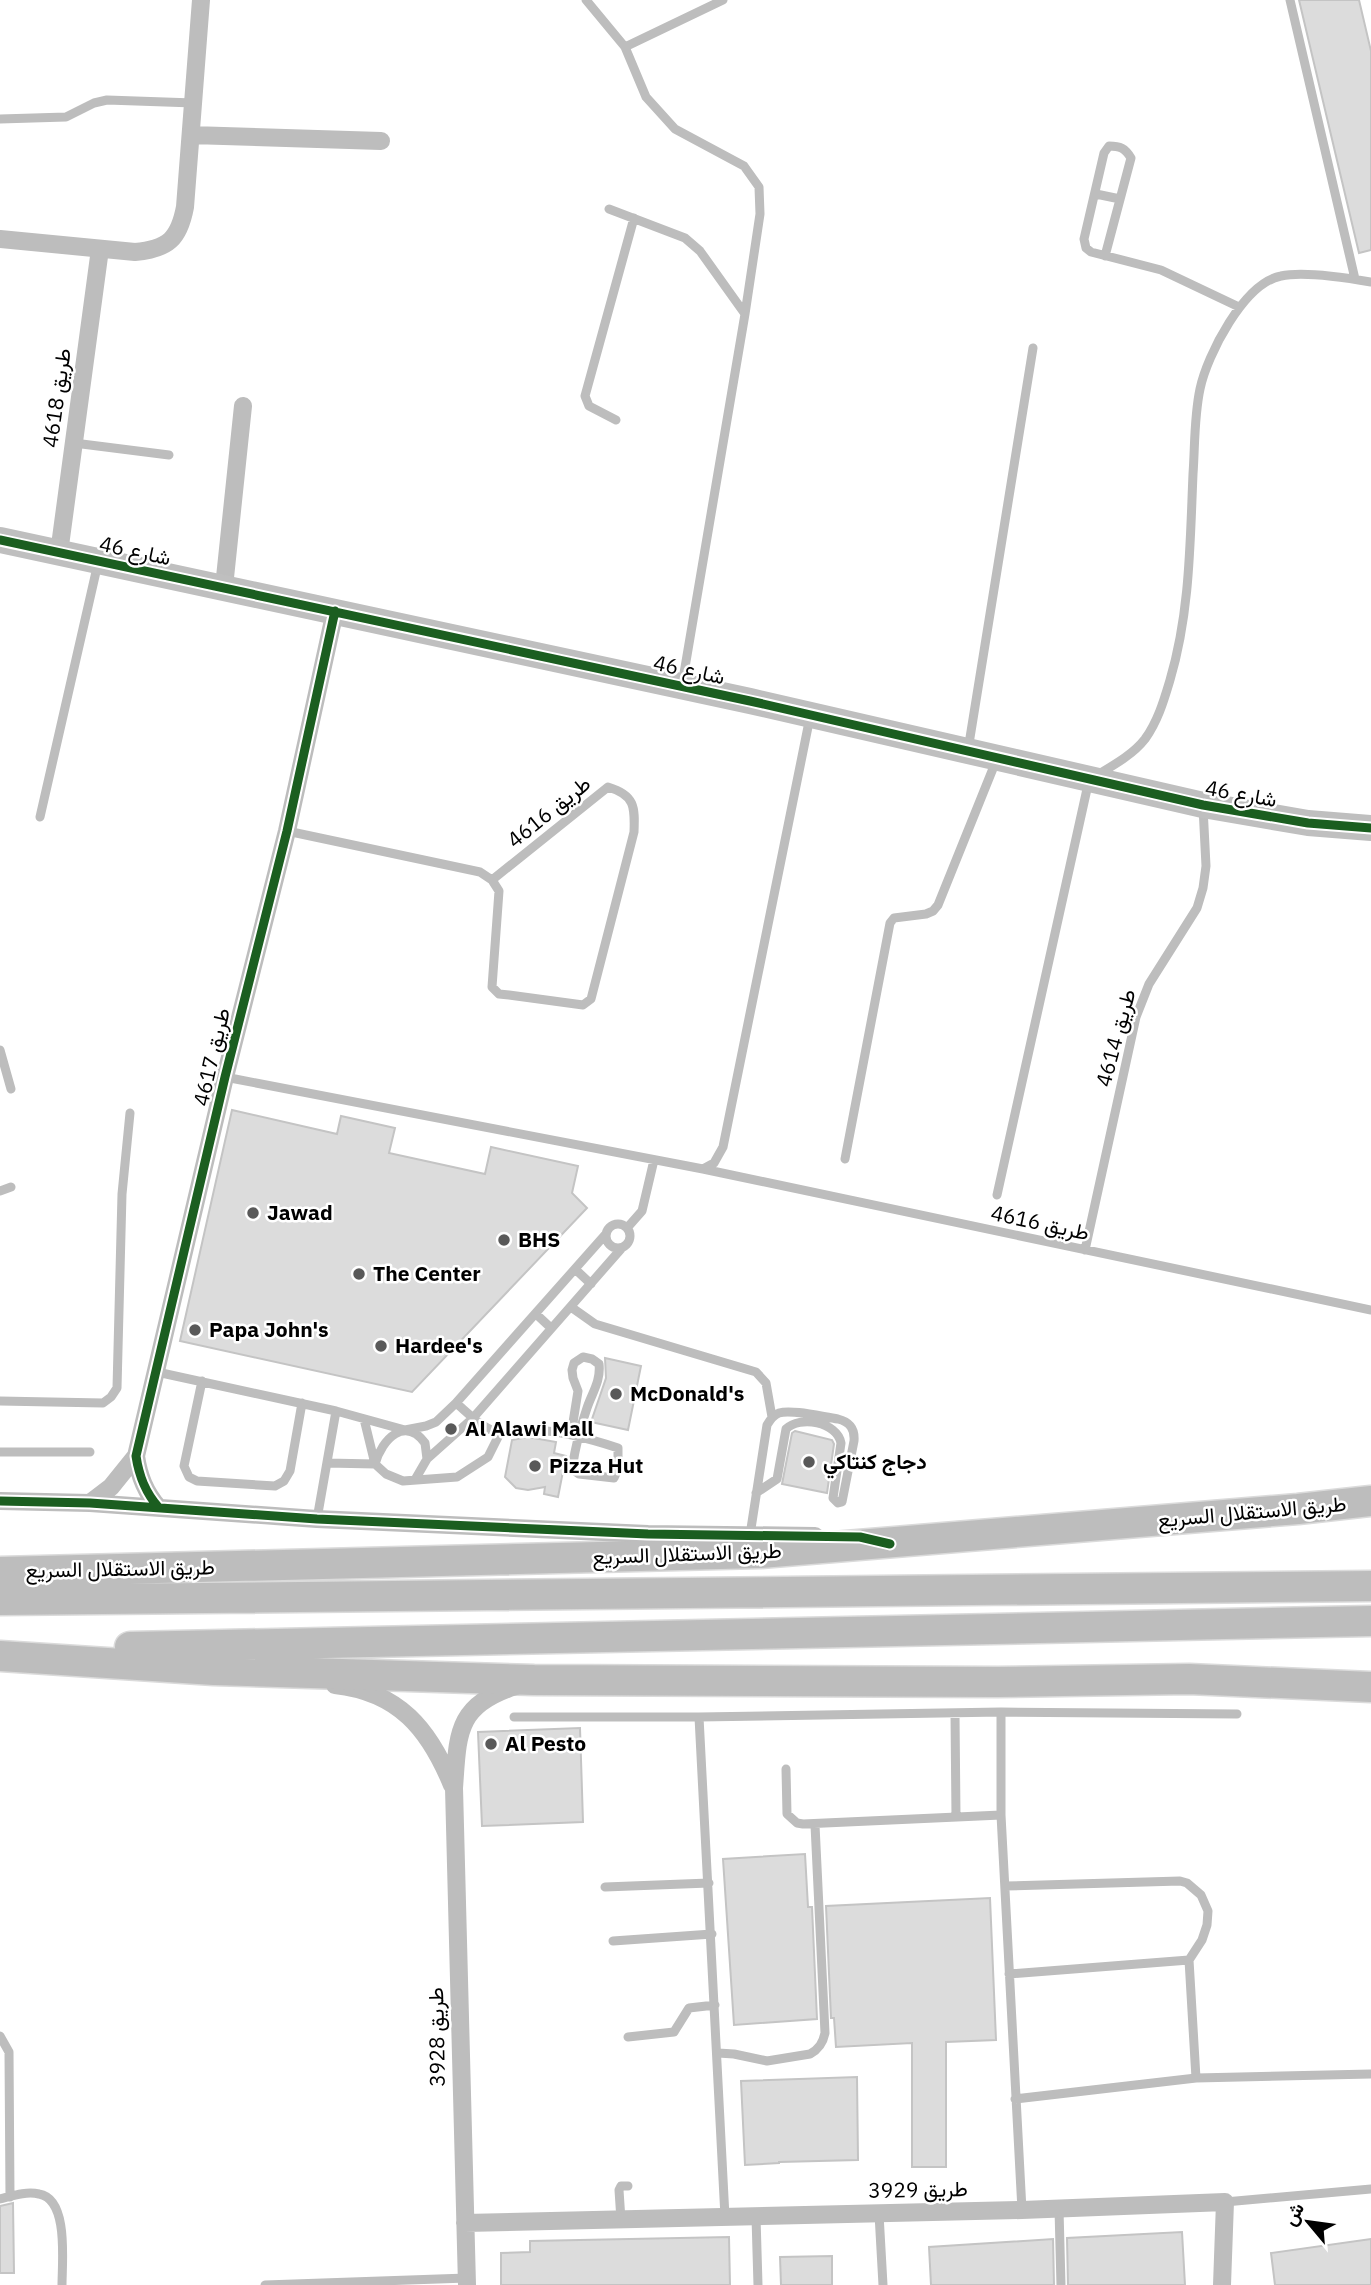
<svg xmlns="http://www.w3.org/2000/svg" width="1371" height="2285" font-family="'IBM Plex Sans',Vazirmatn,sans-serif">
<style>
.building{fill:#dcdcdc;stroke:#c4c4c4;stroke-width:2}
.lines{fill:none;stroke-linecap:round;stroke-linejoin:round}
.primary-casing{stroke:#dbdbdb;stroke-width:33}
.lane{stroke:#bdbdbd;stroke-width:9}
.street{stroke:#bdbdbd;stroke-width:18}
.secondary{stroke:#bfbfbf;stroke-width:26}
.primary{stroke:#bdbdbd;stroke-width:30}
.cycleway-casing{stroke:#fff;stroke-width:13}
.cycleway{stroke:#1b5e20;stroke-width:9}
.poi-dot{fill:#595959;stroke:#fff;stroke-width:2.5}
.labels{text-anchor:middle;stroke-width:5;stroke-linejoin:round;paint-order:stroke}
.street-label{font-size:21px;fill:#000;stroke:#fff}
.poi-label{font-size:21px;font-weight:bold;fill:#000;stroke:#fff;text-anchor:start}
</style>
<rect width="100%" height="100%" fill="#fff"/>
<!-- building -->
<path class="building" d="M1299 0H1359L1371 51V250L1359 253Z
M232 1110 337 1134 341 1116 395 1128 389 1153 485 1174 491 1147 578 1166 572 1193 587 1208 412 1392 180 1341Z
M605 1358 641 1366 628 1430 591 1422 606 1378Z
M795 1431 832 1440 834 1444 827 1493 782 1484 792 1433Z
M528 1437 556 1442 554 1453 566 1456 558 1497 544 1494 545 1487 528 1490 516 1488 505 1477 512 1440Z
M580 1728 583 1822 482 1826 478 1732Z
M805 1854 808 1907H812L817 2019 734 2025 723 1859Z
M990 1898 996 2040 946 2042V2167H912V2043L836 2047 834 2018H831L826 1906Z
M857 2077 858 2160 779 2162V2163L745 2165 741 2081Z
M13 2203 14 2273H0V2206Z
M1182 2232 1185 2285H1068L1067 2238Z
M729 2237 730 2285H501V2253L530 2252V2241Z
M1053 2239 1054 2285H931L929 2247Z
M1371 2239V2285H1275L1271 2253Z
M832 2256V2285H781L780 2257Z"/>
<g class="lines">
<defs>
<path id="primary" d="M0 1572 760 1553 1298 1509 1371 1501
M0 1600 1371 1586
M130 1647 1371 1621
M0 1656 214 1670 534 1680 998 1682 1189 1679 1371 1687"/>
</defs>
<!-- primary casing -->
<use href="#primary" class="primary-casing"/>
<!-- lane -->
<path class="lane" d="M586 0 625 47 646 97 675 129 744 166 759 187 760 214 745 314
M1290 0 1355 279
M625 47 723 0
M0 119 66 117 94 103 107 100 194 103
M1096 194 1120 199
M609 209 685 238 700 251 745 314 682 685
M1105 256 1131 158C1125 148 1120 146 1109 146L1104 153 1084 239 1086 248 1091 252 1161 270 1239 307
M616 420 589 406 585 396 634 218
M74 443 169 455
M968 750 1033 348
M40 817 98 563
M287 831 480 872 492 880 499 891 492 987 499 994 509 995 583 1005 591 999 634 832C635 807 635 795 608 787L492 880
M0 1050 11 1089
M225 1077 703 1169 714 1163 723 1147 810 717
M845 1159 890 923 894 918 926 914 933 911 938 905 996 761
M703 1169 1371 1310
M0 1191 11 1187
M997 1195 1089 780C1108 768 1131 757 1145 739 1158 721 1164 700 1170 680 1190 613 1190 543 1193 474 1195 446 1194 417 1200 389 1207 355 1244 283 1281 276 1303 271 1348 278 1371 282
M606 1236a12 12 0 1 1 24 0a12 12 0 1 1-24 0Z
M627 1228 642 1211 654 1160
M1085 1250 1136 1017 1149 984 1197 908 1203 888 1206 866 1203 807
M575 1269 591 1284
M571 1307 595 1324 756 1372 766 1383 772 1417
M536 1314 551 1328
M157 1372 336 1411 405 1430 426 1426 436 1422 456 1403 605 1235
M202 1381 184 1466 189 1477 197 1481 275 1486 284 1481 290 1471 302 1403
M0 1401 103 1403 111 1397 117 1388 122 1194 130 1113
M456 1403C468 1413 484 1430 500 1433 510 1435 523 1430 533 1430 561 1431 591 1439 618 1448V1469L614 1478 579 1474 572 1469C575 1449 580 1428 587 1408 592 1393 601 1381 599 1364L592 1359 583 1357 574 1363 572 1370 573 1378 578 1391 571 1435
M364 1419 375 1464 386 1474 403 1481 457 1477 488 1457 500 1433
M0 1452H90
M327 1463 375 1464C382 1439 405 1416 425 1443L427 1459
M416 1478 427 1459 473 1418 621 1249
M317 1519 336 1411
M750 1535 767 1425C770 1420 773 1415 779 1413 792 1409 823 1417 838 1419 850 1422 855 1429 854 1441L842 1502 838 1503 833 1498 841 1443C837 1422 800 1415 786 1429L777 1479 756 1493
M1001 1712V1815L1022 2210
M955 1714 956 1817
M514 1717H699L725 2217
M699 1717 1001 1712 1237 1714
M786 1769 787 1814 797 1823 803 1824 1001 1815
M1005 1886 1180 1881 1187 1883 1201 1895 1208 1911 1207 1925 1202 1940 1189 1960 1196 2078
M605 1887 709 1883
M613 1941 712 1934
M1009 1974 1189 1960
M0 2036 9 2052 10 2197
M628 2037 674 2032 689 2008 715 2005
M718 2053 734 2054 767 2061 810 2054C819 2049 823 2043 825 2033L815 1825
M1015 2099 1196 2078 1371 2074
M0 2199C12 2196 26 2191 39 2194 69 2199 62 2262 62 2285
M1225 2202 1371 2189
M1059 2209 1061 2285
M879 2214 883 2285
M756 2217 758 2285
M621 2220 619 2190 621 2186H628
M265 2285 467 2278"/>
<!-- street -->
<path class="street" d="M191 135 381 141
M0 239 135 252C168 249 179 239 185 207L201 0
M59 553 100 249
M224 587 243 406
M0 1501 90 1503 317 1519 648 1534 815 1536
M90 1503 111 1487 136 1456
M159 1508C145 1492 139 1476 136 1456L225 1077 287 831 335 611
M335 1685C399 1692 429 1729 452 1785
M465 2223 1022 2210 1225 2202 1222 2285
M467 2285 454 1788C458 1733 456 1705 516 1686"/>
<!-- secondary -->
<path class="secondary" d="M0 540 750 701 1203 805 1308 823 1371 828"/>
<!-- primary -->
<use href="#primary" class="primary"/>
<defs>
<path id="cycleway" d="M0 540 750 701 1203 805 1308 823 1371 828
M0 1501 90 1503 317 1519 648 1534 860 1537 890 1544
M159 1508C145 1492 139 1476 136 1456L225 1077 287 831 335 611"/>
</defs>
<!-- cycleway casing -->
<use href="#cycleway" class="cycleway-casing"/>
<!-- cycleway -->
<use href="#cycleway" class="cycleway"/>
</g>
<!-- markers -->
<g class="poi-dot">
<circle cx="253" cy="1213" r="7"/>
<circle cx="504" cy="1240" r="7"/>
<circle cx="359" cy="1274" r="7"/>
<circle cx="195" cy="1330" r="7"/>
<circle cx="381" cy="1346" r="7"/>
<circle cx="616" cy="1394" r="7"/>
<circle cx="451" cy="1429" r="7"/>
<circle cx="809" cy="1462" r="7"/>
<circle cx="535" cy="1466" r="7"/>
<circle cx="491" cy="1744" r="7"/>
</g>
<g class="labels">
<!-- street labels -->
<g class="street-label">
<text transform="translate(57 398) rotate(-82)" y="7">طريق 4618</text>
<text transform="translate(135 551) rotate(12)" y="7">شارع 46</text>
<text transform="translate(689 670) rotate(12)" y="7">شارع 46</text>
<text transform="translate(1241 794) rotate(10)" y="7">شارع 46</text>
<text transform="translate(549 812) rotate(-39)" y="7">طريق 4616</text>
<text transform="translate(1116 1038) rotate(-75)" y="7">طريق 4614</text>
<text transform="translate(212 1057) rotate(-77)" y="7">طريق 4617</text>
<text transform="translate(1040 1223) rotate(12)" y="7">طريق 4616</text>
<text transform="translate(1252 1512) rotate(-5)" y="7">طريق الاستقلال السريع</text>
<text transform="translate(687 1554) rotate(-2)" y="7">طريق الاستقلال السريع</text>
<text transform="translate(120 1569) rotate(-1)" y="7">طريق الاستقلال السريع</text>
<text transform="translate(437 2037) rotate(-91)" y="7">طريق 3928</text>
<text transform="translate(918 2190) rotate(-1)" y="7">طريق 3929</text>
</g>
<!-- poi labels -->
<g class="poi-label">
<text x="267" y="1220">Jawad</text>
<text x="518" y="1247">BHS</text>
<text x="373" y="1281">The Center</text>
<text x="209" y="1337">Papa John's</text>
<text x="395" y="1353">Hardee's</text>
<text x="630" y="1401">McDonald's</text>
<text x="465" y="1436">Al Alawi Mall</text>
<text x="823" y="1469">دجاج كنتاكي</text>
<text x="549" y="1473">Pizza Hut</text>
<text x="505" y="1751">Al Pesto</text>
</g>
</g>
<!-- north arrow -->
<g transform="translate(1308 2222) rotate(299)" stroke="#ffffff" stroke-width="5" paint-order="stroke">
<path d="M0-5L12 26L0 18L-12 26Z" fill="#000000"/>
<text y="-10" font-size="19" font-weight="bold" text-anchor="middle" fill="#000000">ش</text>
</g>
</svg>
